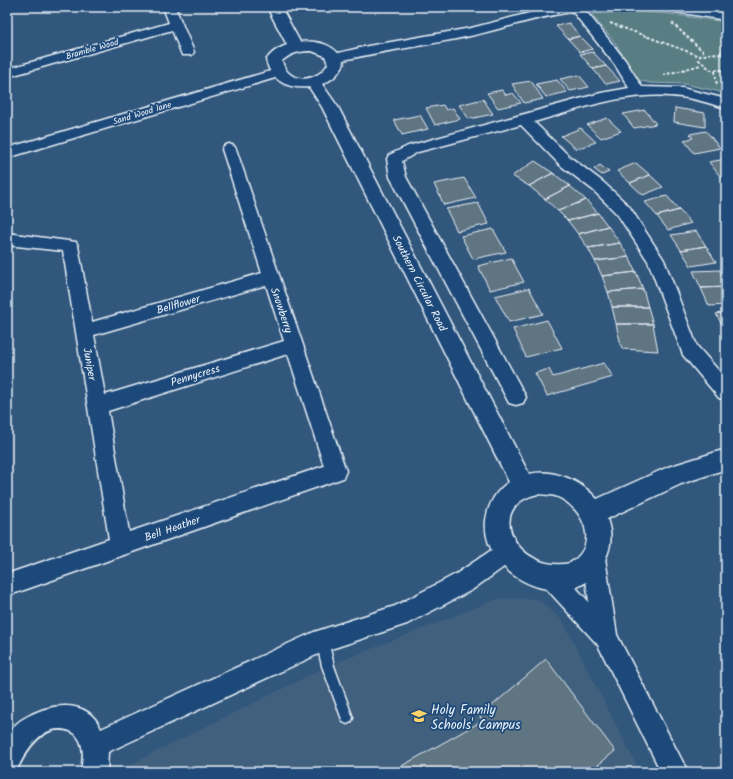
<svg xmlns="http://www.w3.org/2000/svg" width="733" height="779" font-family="Kalam,sans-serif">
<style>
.built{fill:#40607e}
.green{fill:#597d82;stroke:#a0b7bd}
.building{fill:#607482;stroke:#e8f1f8}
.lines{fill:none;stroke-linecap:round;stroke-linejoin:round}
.service-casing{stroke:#e8f1f8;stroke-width:3}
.minor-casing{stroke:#e8f1f8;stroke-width:3}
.secondary-casing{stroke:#e8f1f8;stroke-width:3}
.path{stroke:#e8f1f8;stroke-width:2;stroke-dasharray:3 2;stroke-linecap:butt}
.service{fill:#1f4a7a;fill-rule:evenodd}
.minor{fill:#1f4a7a;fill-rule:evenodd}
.secondary{fill:#1f4a7a;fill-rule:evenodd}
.labels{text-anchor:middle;stroke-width:3.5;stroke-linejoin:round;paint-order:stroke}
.far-street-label{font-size:9px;fill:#e8f1f8;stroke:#1f4a7a}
.street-label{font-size:11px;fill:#e8f1f8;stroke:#1f4a7a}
.near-poi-label{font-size:13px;fill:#e8f1f8;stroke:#1f4a7a;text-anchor:start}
</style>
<rect width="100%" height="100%" fill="#32577c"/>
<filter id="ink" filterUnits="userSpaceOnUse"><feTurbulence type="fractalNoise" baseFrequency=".025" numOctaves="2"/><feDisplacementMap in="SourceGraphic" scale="8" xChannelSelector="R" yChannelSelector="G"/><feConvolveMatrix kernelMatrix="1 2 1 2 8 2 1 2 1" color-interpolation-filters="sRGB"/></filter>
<g filter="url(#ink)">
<!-- built -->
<path class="built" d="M497 599H538L563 621 640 772H119L125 767 328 666Z"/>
<!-- green -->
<path class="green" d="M630 11 662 13 726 22V93L684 84 650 83 638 80 614 41 591 14Z"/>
<!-- building -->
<path class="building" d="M569 23 580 36 568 39 556 26Z
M580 36 593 49 580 52 568 39Z
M593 52 606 66 593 69 580 54Z
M606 66 620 81 606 84 593 69Z
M579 75 589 87 570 91 560 79Z
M557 80 567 92 546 97 536 84Z
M531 81 543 99 524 103 512 84Z
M502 90 506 95 513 93 521 103 498 108 487 93Z
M483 99 493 114 469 119 459 105Z
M443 105 446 110 453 108 460 119 435 125 426 108Z
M675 108 705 113V127L674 122Z
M645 110 656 124 634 128 623 114Z
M420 115 428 129 402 135 394 120Z
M607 118 621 131 601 138 587 125Z
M581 128 596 142 576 149 561 136Z
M706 131 720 148 694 153 684 140 693 138 690 134Z
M726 159V184L709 162Z
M535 161 553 173 529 186 512 176Z
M636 163 650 175 630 183 617 171Z
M600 165 609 172 602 175 594 169Z
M553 173 570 186 545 199 529 186Z
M650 175 663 187 643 195 630 183Z
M464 178 476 198 444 205 434 184Z
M570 186 586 200 558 211 545 199Z
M667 196 679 210 657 216 645 202Z
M586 200 598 213 568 221 558 211Z
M478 203 489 224 457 231 446 209Z
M679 210 691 223 668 230 657 216Z
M598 213 608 226 578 234 568 221Z
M608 226 620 243 588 248 578 234Z
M493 229 506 252 473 259 461 236Z
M696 231 706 246 681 250 671 235Z
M620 243 629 257 595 261 588 248Z
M706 246 716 262 691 266 681 250Z
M629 257 636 272 602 276 595 261Z
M511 258 524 282 490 290 478 266Z
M720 270 726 287 701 288 693 271Z
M636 272 643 289 608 292 602 276Z
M726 287V305L709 306 701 288Z
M529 288 543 314 509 322 495 296Z
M643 289 648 307H612L608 292Z
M612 307H648L653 324H616Z
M726 312V332L716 314Z
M547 320 562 348 526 357 513 329Z
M616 324H653L658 351 622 349Z
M604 363 613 377 547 396 535 373 549 369 553 377Z
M546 659 615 751 598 765 603 772H391L482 721 480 716Z"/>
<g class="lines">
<defs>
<path id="service" d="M322 634 326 636 328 640 334 666 353 718 351 722 347 724 343 722 322 666 316 640 318 636Z"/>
<path id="minor" d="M163 7H175L194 52 192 55H182L172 30 7 77V69L169 23Z
M553 7H587L585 10 625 60 642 87 682 88 726 99V108C711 104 697 99 681 97 629 90 583 108 534 122L570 157 603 182 629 206 664 260 697 346 726 379V400L719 398 683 355 648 261 617 214 593 190 560 165 521 125 418 152 402 161 406 177 526 397 523 403 516 405 509 403 390 177 387 159 389 155 408 146 601 93 629 88 615 65 573 12C538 16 504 29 470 36 425 46 379 51 335 62L330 61 328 58 330 55 368 46 471 28Z
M664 7H693L726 12V20L670 11Z
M277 69 282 70 284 73 282 76 7 158V148Z
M229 144 234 146 236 149 346 471 343 478 7 596V574L109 539 63 251 7 245V233L76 242 78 246 92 322 262 273 222 149 224 146ZM266 285 284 341 105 395 94 335ZM288 354 324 466 129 532 108 411Z
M507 541 515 545 518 552 515 559 472 590 407 624 325 651 108 752 107 772H81C82 764 84 755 82 747 81 740 76 733 70 731 42 721 25 752 16 772H7V734C12 729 17 722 23 719 47 704 87 696 101 729L314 632 395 606 456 574 499 545Z
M594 547 602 550 605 558 617 635 688 772H661L598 645 544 586 541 578 544 570 552 567 560 570 589 602 583 558 586 550Z"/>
<path id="secondary" d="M267 7H281L300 42C318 40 338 45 344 64 338 74 333 80 322 84L338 107 529 474C554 468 581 481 597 499L668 467 726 449V469L681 484 607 519C612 534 612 545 605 560 578 620 480 581 486 520 488 505 496 490 509 482L322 107 309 87C288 89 271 81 266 60 271 53 278 48 287 45ZM312 51 325 56 328 64C317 83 288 85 282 61 291 53 300 51 312 51ZM538 494C545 495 553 494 560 498 585 511 599 545 570 563 517 574 482 506 538 494Z"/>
</defs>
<!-- service casing -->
<use href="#service" class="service-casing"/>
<!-- minor casing -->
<use href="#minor" class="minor-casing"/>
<!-- secondary casing -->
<use href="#secondary" class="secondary-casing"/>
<!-- path -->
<path class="path" d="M600 11 655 9
M610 23 700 56
M672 23 705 53
M720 54 726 43
M726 56 713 53 700 56 699 60 711 70H726
M715 71 717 86
M663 75 701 65"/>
<!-- service -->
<use href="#service" class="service"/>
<!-- minor -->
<use href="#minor" class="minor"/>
<!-- secondary -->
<use href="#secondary" class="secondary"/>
</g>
</g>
<!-- icons -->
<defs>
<symbol id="school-bare" viewBox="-9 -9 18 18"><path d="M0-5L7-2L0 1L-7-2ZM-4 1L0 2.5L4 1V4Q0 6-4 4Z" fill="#ffd166" stroke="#1f4a7a" stroke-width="2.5" paint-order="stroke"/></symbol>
</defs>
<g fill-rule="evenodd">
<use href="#school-bare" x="408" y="705" width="22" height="22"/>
</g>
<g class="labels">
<!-- far-street labels -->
<g class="far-street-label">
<text transform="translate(92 49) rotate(-16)" y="3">Bramble Wood</text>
<text transform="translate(142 113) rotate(-17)" y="3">Sand Wood lane</text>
</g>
<!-- street labels -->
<g class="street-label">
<text transform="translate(420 283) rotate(63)" y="4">Southern Circular Road</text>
<text transform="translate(178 304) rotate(-16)" y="4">Bellflower</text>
<text transform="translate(282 310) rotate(71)" y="4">Snowberry</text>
<text transform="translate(90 364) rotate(80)" y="4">Juniper</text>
<text transform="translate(195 375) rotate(-17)" y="4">Pennycress</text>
<text transform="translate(172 528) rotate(-19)" y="4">Bell Heather</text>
</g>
<!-- near-poi labels -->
<g class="near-poi-label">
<text x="431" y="714">Holy Family<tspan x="431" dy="15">Schools' Campus</tspan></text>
</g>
</g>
<!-- margin -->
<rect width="733" height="779" fill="none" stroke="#1f4a7a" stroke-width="24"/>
<rect x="12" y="12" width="709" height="755" fill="none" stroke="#e8f1f8" stroke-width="1.5" filter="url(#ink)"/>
</svg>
